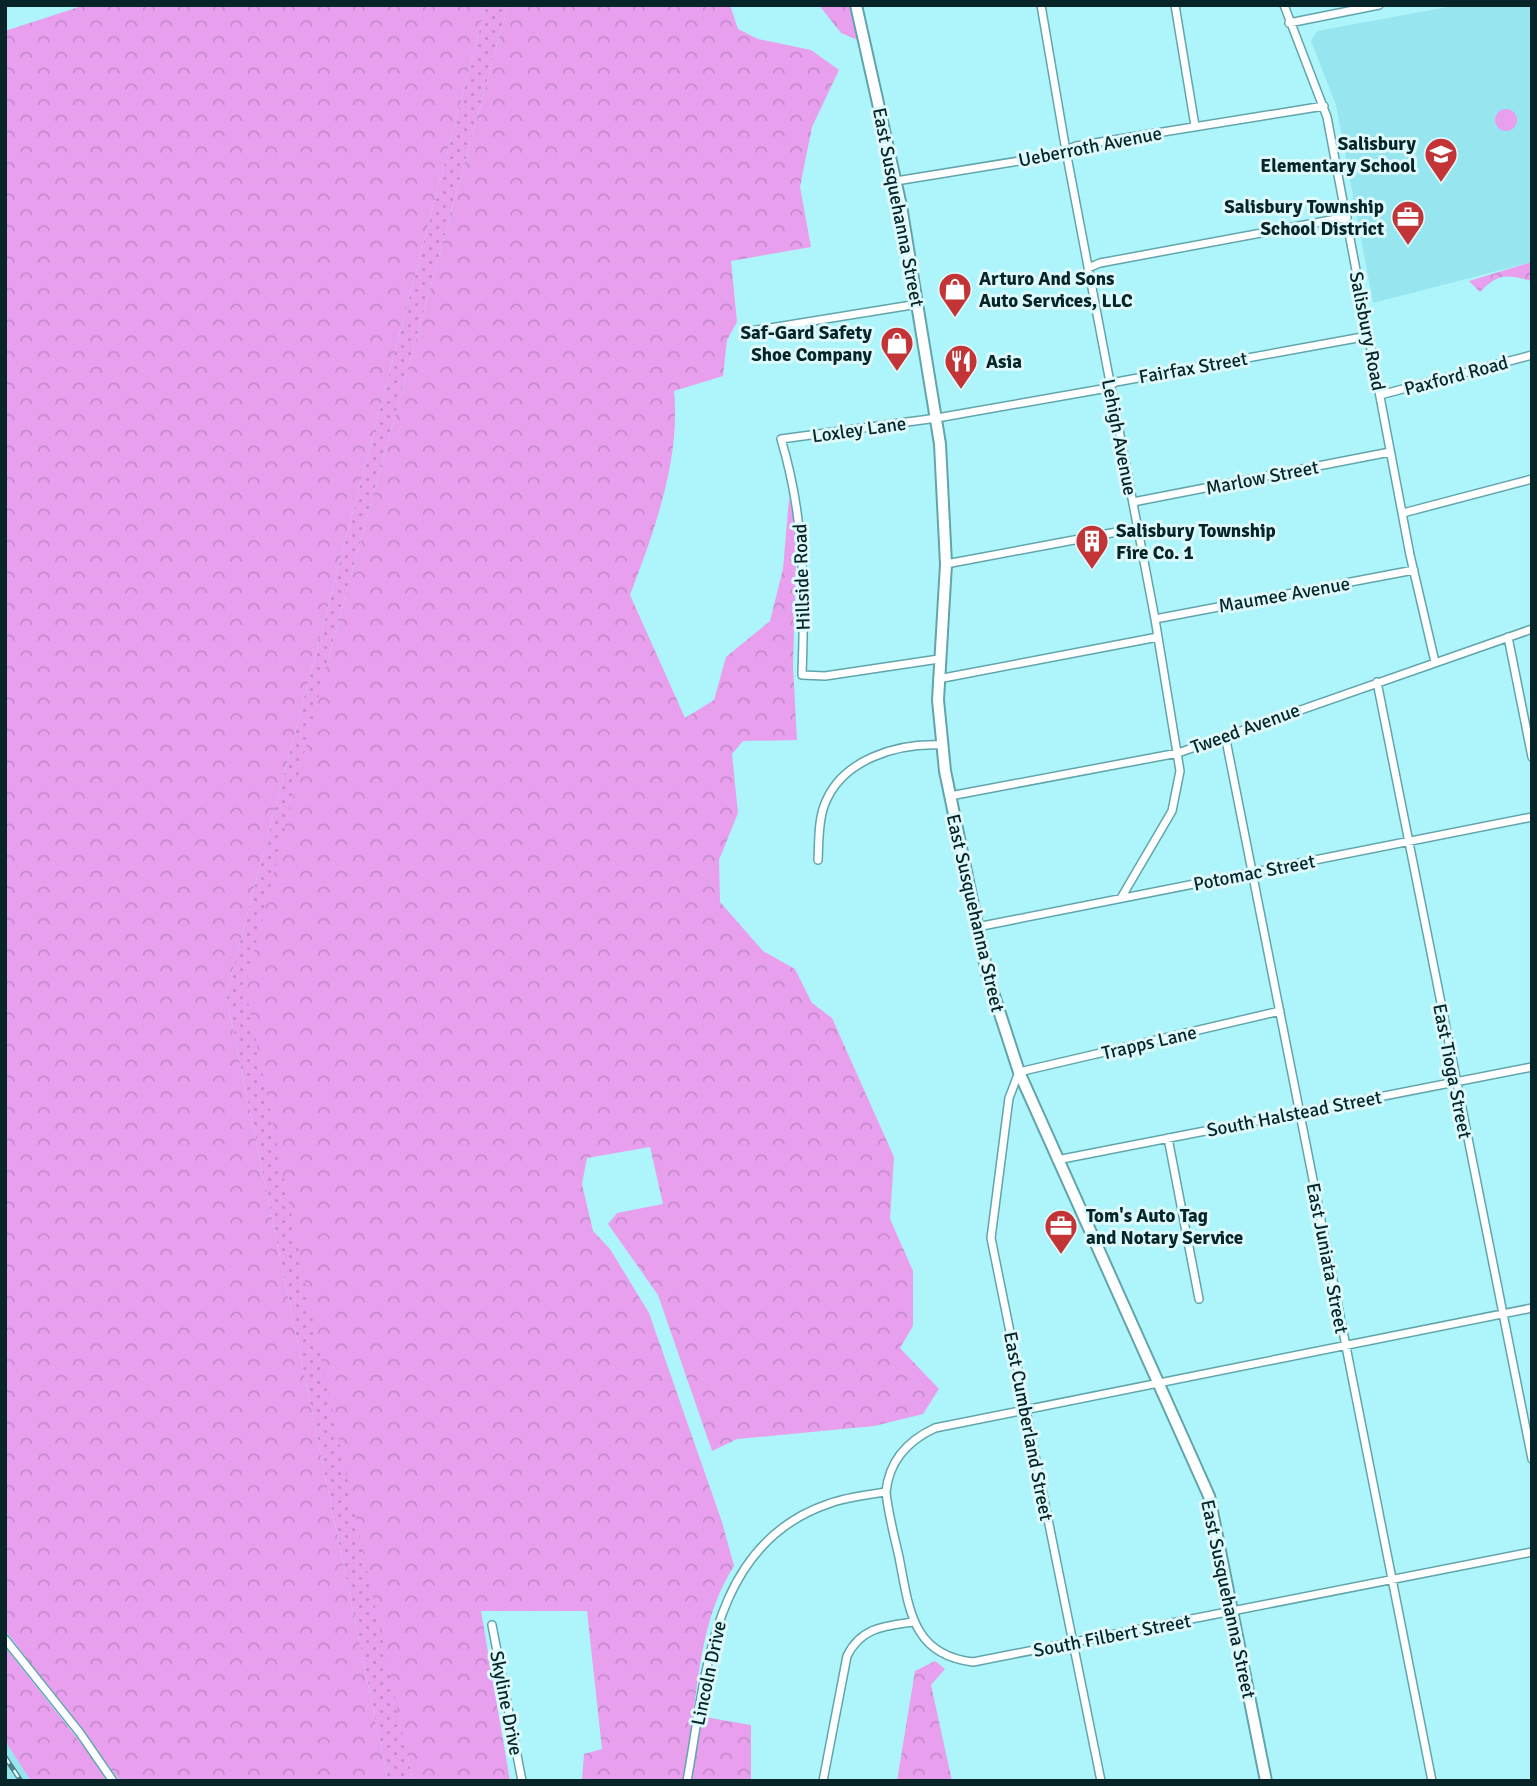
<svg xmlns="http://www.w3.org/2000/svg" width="1537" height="1786" font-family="Signika,sans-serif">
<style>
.built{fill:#97e6ef}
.grass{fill:url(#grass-dots)}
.forest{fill:url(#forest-crowns)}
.green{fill:#e8a0ee}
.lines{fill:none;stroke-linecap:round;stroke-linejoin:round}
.minor-casing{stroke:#61a5ac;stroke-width:10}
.secondary-casing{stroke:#61a5ac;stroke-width:14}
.minor{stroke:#fff;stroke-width:7}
.secondary{stroke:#fff;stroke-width:10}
.rail-casing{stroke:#507f84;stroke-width:5}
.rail{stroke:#def9fb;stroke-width:2.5;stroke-dasharray:8;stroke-linecap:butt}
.labels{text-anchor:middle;stroke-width:6;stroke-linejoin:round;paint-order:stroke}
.poi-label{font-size:19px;font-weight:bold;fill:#072528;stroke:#def9fb;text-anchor:start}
.street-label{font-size:19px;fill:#072528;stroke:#def9fb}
</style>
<defs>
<pattern id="grass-dots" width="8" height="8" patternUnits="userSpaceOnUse" patternTransform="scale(1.75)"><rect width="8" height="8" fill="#e8a0ee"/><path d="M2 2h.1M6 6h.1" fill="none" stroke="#c68acc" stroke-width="1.8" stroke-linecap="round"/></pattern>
<pattern id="forest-crowns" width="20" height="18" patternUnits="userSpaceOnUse" patternTransform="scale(1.75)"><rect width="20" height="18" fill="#e8a0ee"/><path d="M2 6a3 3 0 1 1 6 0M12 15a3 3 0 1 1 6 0" fill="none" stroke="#c68acc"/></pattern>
</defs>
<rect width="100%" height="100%" fill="#aef4fb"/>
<!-- built -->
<path class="built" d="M1458 5H1532V262L1373 303 1336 105 1311 41 1317 31Z
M5 1741 31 1781H5Z"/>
<!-- grass -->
<path class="grass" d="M486 5H508L327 663 396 1699 413 1781H388L226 995Z"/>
<!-- forest -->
<path class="forest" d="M85 5H486L226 995 388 1781H120L5 1630V31Z
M508 5H730L738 29 758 39 811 50 839 70 812 127 800 187 811 247 731 261 737 322 727 340 723 376 674 391C681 459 654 532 630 595L685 718 714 700 726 657 770 621 783 569 789 498 797 526 793 667 797 740 743 741 732 754 738 813 719 860 720 902 763 951 795 969 812 1003 832 1018 894 1157 890 1219 913 1271V1326L900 1348 939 1389 923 1414 874 1426 737 1439 712 1451 658 1295 608 1224 617 1213 663 1204 650 1147 587 1158 582 1184 593 1231 610 1249 649 1313 722 1522 734 1566C705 1611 700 1663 693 1715L751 1725V1781H582L584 1754 602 1749 587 1611H481L510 1781H413L314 1326 245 987 327 663Z
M819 5H856L863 42 841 33Z
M1532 262V281C1507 275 1499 272 1480 292L1469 281Z
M5 1647 96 1762 106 1781H31L5 1741Z
M935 1661 945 1669 931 1685 952 1781H897L915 1671Z"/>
<!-- green -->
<path class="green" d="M1495 120a11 11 0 1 1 22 0a11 11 0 1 1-22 0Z"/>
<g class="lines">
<defs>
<path id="minor" d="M1041 5 1066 151 1155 619 1180 771 1172 811 1121 898
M1175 5 1195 126
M1284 5 1327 117 1410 555 1435 662
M1289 23 1379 5
M896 181 1056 155 1076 146 1324 106
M1088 268 1100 263 1347 217
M745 332 918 304
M1380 395 1532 355
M1133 502 1390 452
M1403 513 1532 479
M946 564 1138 528
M1155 619 1414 570
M1508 637 1532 757
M939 659 825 676 802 675C805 593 805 518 781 439L937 418 1102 389 1116 382 1368 336
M938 679 1158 637
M1377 682 1532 1459
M1225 735 1432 1781
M950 796 1178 753 1532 629
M818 860C819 842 818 823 824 806 841 759 897 743 942 745
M977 927 1532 817
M1168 1138 1199 1299
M1057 1160 1532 1067
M1532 1308 935 1428C907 1441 889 1461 886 1492 888 1513 894 1535 899 1557 909 1607 911 1655 973 1662L1532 1552
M492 1625 522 1781
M5 1639 80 1733 113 1781
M687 1781C706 1678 710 1544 828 1504 846 1497 866 1495 886 1492
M823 1781 847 1656C861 1627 885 1626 913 1622
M1101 1781 991 1238 1009 1098 1019 1072 1280 1011"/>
<path id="secondary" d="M856 5 901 206 940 444 946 564 938 700 945 771 988 977 1019 1072 1209 1496 1266 1781"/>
</defs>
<!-- minor casing -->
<use href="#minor" class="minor-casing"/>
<!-- secondary casing -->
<use href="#secondary" class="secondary-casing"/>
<!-- minor -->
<use href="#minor" class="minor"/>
<!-- secondary -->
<use href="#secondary" class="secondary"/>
<defs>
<path id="rail" d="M5 1757 21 1781"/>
</defs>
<!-- rail casing -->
<use href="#rail" class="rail-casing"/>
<!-- rail -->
<use href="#rail" class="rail"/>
</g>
<!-- icons -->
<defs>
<symbol id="school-pin" viewBox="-11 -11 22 30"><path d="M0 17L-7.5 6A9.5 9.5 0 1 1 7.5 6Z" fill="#c33437" stroke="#def9fb"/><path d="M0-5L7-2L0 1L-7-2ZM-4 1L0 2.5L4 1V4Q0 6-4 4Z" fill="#fff"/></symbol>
<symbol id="office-pin" viewBox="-11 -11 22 30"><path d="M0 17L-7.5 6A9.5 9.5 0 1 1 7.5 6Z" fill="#c33437" stroke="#def9fb"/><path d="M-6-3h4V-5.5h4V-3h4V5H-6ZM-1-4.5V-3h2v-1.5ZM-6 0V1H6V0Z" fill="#fff"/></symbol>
<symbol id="shop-pin" viewBox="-11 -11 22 30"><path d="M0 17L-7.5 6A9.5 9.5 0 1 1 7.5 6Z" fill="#c33437" stroke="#def9fb"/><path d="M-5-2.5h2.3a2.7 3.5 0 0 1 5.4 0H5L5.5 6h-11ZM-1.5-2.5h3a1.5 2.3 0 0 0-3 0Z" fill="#fff"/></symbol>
<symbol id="restaurant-pin" viewBox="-11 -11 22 30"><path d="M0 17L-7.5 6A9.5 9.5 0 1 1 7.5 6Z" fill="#c33437" stroke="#def9fb"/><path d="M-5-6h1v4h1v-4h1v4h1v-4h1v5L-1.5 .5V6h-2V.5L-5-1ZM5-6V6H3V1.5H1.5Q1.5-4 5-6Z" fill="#fff"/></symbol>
<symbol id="building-pin" viewBox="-11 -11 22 30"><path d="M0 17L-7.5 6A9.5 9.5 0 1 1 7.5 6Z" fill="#c33437" stroke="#def9fb"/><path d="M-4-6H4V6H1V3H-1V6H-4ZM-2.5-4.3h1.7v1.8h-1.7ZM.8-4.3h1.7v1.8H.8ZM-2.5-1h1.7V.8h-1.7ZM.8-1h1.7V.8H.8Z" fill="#fff"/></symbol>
</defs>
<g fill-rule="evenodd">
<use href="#school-pin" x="1422" y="135" width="38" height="52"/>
<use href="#office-pin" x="1389" y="198" width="38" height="52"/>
<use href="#shop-pin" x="936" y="270" width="38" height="52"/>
<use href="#shop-pin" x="878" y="324" width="38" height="52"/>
<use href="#restaurant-pin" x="942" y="342" width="38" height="52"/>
<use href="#building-pin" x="1073" y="522" width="38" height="52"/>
<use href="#office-pin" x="1042" y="1207" width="38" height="52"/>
</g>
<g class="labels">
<!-- poi labels -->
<g class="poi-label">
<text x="1416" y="150" text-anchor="end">Salisbury<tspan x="1416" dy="22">Elementary School</tspan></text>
<text x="1384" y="213" text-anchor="end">Salisbury Township<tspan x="1384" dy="22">School District</tspan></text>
<text x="979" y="285">Arturo And Sons<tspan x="979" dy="22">Auto Services, LLC</tspan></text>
<text x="872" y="339" text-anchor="end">Saf-Gard Safety<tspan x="872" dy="22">Shoe Company</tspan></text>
<text x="986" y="368">Asia</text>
<text x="1116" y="537">Salisbury Township<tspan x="1116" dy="22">Fire Co. 1</tspan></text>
<text x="1086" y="1222">Tom's Auto Tag<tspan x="1086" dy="22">and Notary Service</tspan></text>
</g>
<!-- street labels -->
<g class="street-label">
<text transform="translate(1090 146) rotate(-11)" y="7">Ueberroth Avenue</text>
<text transform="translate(899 207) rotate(79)" y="7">East Susquehanna Street</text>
<text transform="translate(1368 331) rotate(79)" y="7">Salisbury Road</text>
<text transform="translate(1193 367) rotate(-10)" y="7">Fairfax Street</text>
<text transform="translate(1456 375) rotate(-15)" y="7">Paxford Road</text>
<text transform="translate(859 429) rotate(-8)" y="7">Loxley Lane</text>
<text transform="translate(1120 437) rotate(79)" y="7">Lehigh Avenue</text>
<text transform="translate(1262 477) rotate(-11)" y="7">Marlow Street</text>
<text transform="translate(801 577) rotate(-92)" y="7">Hillside Road</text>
<text transform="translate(1284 594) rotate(-10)" y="7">Maumee Avenue</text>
<text transform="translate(1245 728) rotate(-20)" y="7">Tweed Avenue</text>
<text transform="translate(1254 872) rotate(-11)" y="7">Potomac Street</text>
<text transform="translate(976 913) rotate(77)" y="7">East Susquehanna Street</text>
<text transform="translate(1149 1042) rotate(-13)" y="7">Trapps Lane</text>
<text transform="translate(1453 1071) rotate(79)" y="7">East Tioga Street</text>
<text transform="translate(1294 1113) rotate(-11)" y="7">South Halstead Street</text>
<text transform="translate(1328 1258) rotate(79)" y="7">East Juniata Street</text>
<text transform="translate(1029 1426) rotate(79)" y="7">East Cumberland Street</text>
<text transform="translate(1229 1599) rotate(78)" y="7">East Susquehanna Street</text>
<text transform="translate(1112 1635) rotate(-11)" y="7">South Filbert Street</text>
<text transform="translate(708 1673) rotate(-78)" y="7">Lincoln Drive</text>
<text transform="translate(507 1703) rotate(79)" y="7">Skyline Drive</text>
</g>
</g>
<!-- border -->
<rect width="1537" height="1786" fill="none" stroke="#072528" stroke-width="14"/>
</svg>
